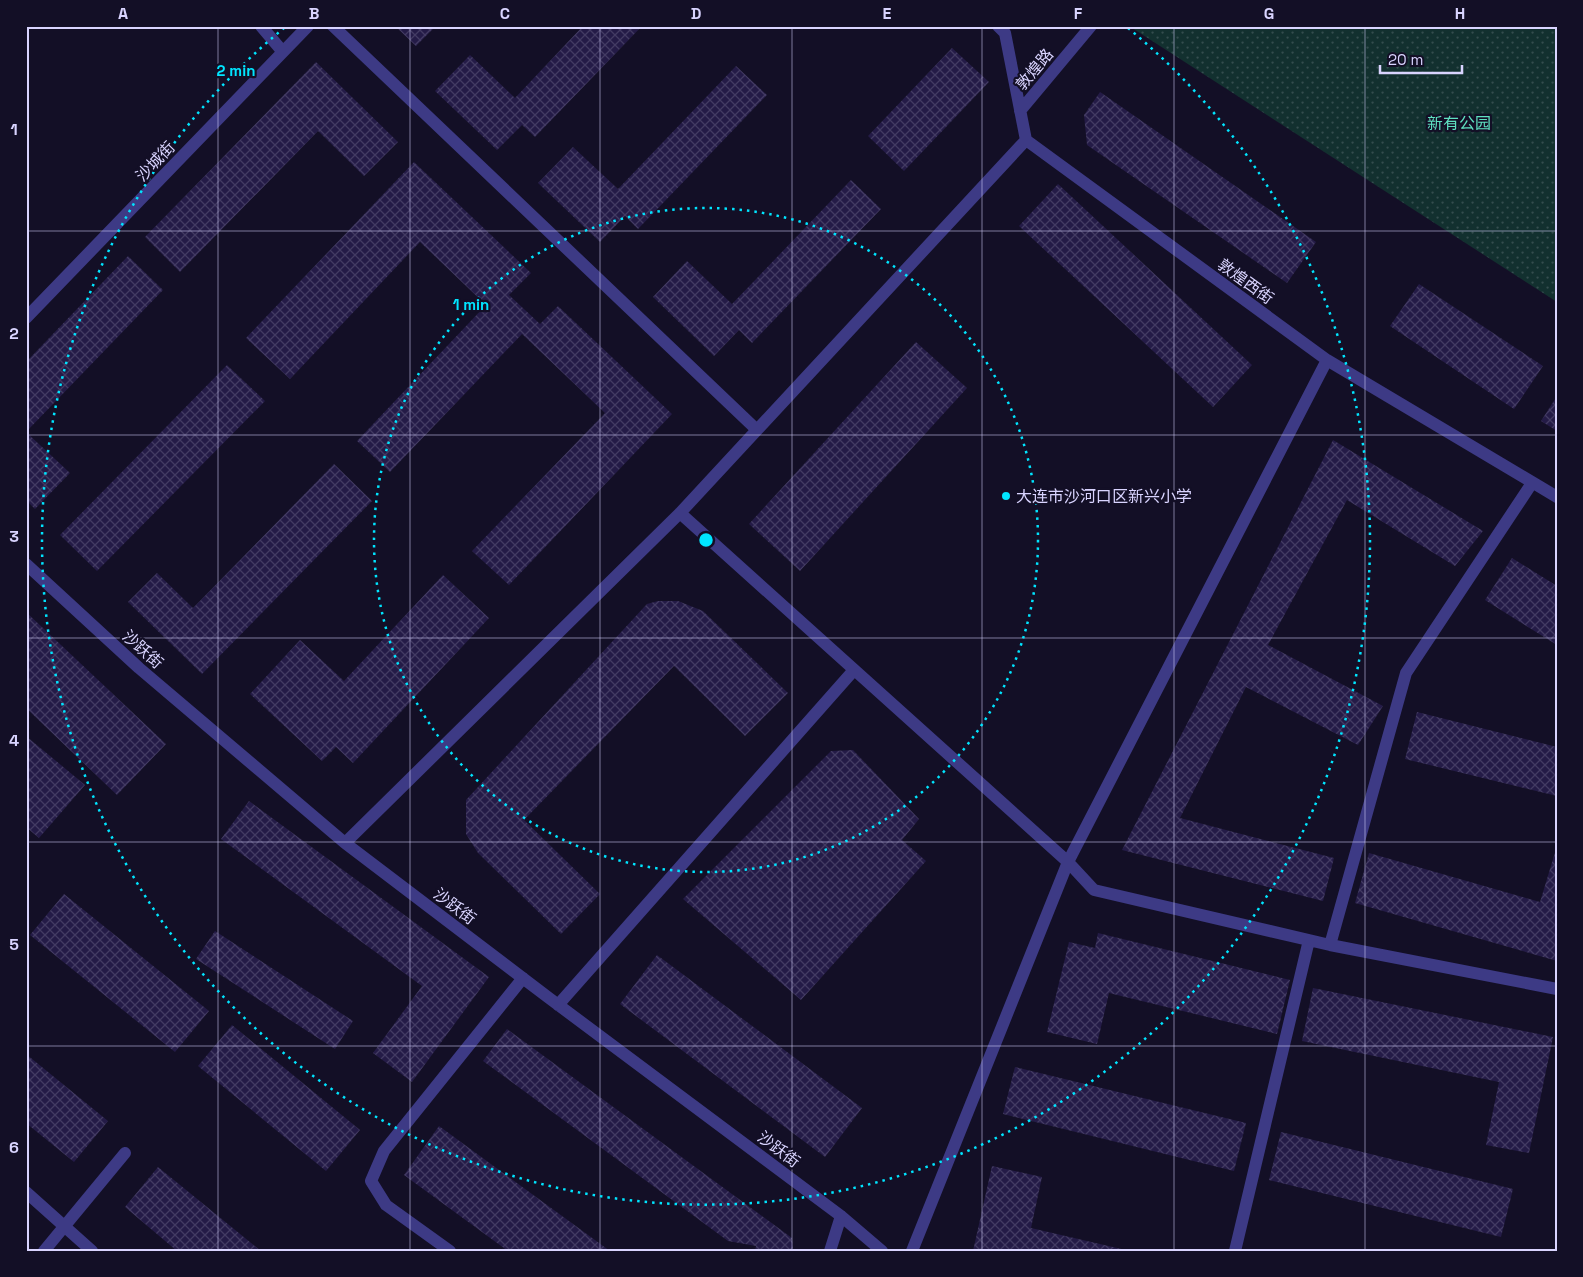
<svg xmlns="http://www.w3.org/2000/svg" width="1583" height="1277" font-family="'Space Grotesk','Noto Sans SC',sans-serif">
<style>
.park{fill:url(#park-dots)}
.building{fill:url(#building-cross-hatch)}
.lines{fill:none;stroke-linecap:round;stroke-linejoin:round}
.minor{stroke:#3d3a85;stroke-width:12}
.grid{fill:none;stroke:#d9d4ff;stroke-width:1;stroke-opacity:0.55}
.ring{fill:none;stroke:#00e5ff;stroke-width:2.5;stroke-dasharray:2.5 5}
.poi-dot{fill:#00e5ff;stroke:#130f26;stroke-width:2}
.labels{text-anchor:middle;stroke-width:4.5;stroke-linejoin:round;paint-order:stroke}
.street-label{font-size:16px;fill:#d9d4ff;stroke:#130f26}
.park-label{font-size:16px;fill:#5fe0c0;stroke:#130f26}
.poi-label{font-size:16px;fill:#d9d4ff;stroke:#130f26;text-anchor:start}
.centre{fill:#00e5ff;stroke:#130f26;stroke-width:2.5}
.ring-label{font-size:15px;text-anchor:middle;font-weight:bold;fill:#00e5ff;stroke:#130f26;stroke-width:4.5;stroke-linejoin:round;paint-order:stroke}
.neatline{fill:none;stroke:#d9d4ff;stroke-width:2}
.grid-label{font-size:16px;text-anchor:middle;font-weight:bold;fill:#d9d4ff}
</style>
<defs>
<pattern id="park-dots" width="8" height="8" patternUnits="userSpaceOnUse" patternTransform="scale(1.25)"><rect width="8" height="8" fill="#12302f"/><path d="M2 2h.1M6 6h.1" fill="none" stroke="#344d4e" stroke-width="1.8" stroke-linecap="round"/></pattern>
<pattern id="building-cross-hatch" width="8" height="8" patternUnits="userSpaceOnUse" patternTransform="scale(1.25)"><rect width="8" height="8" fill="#241b47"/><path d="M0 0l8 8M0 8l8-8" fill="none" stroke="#433b63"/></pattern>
</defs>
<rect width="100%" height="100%" fill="#130f26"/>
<!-- park -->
<path class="park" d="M1129 26H1557V302Z"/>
<!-- building -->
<path class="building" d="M395 26H436L416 46Z
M583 26H642L535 137 522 125 497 150 435 91 470 55 515 98Z
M952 48 989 82 904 171 868 136Z
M316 62 398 142 364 176 318 131 180 272 145 237Z
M736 66 767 95 638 229 625 216 600 242 538 183 573 147 618 189Z
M1100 92 1316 242 1287 283 1087 145 1084 115Z
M414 162 531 273 509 295 540 324 558 306 672 414 509 585 472 551 605 413 522 334 390 472 357 441 486 305 420 242 290 379 246 338Z
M851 180 881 209 752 343 739 330 714 356 653 297 687 261 732 304Z
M1058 184 1252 365 1213 407 1019 226Z
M128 256 163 290 26 432 70 473 35 509 26 500V362Z
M1419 284 1543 366 1514 409 1390 326Z
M916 342 967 388 800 571 749 524Z
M227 365 265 401 97 571 60 535Z
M1557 396V431L1541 421Z
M1333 440 1483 531 1455 566 1347 500 1268 645 1383 706 1358 745 1246 687 1180 818 1334 858 1323 901 1122 850Z
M334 464 372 501 202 674 128 602 157 573 193 608Z
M1512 558 1557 586V645L1485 600Z
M443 575 489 618 353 763 336 747 322 761 250 694 300 640 344 681Z
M658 601H678L703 611 788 693 745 736 674 666 524 820 600 894 561 934 478 853 466 834V800L647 604Z
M26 612 166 744 117 795 26 708Z
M1417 712 1557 747V796L1405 759Z
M26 736 85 785 39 838 26 827Z
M853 750 919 819 902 840 926 861 801 1000 683 899 831 751Z
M249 801 489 977 412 1082 373 1053 422 986 221 839Z
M1557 846V961L1355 903 1369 853 1540 902Z
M64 894 209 1011 175 1052 30 935Z
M215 931 353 1021 335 1049 196 959Z
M1098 933 1290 980 1277 1034 1109 993 1097 1044 1047 1032 1069 942 1095 948Z
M657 955 862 1108 825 1157 620 1004Z
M1313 988 1553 1037 1529 1153 1486 1145 1499 1082 1302 1041Z
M232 1025 360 1130 326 1171 198 1066Z
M507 1029 792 1238 793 1251H755L756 1246 728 1241 483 1061Z
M26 1054 108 1121 74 1162 26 1123Z
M1015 1067 1246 1123 1234 1171 1003 1114Z
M439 1126 610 1251H508L404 1175Z
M1281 1132 1513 1189 1501 1237 1269 1180Z
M992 1166 1042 1177 1031 1228 1130 1251H973Z
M158 1167 261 1251H177L125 1207Z"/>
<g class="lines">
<!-- minor -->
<path class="minor" d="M261 26 283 52
M333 26 757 430
M998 26 1005 33 1026 140 1327 360 1557 497
M1020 111 1091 26
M26 318 308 26
M680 513 1068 862 1094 890 1330 945 1557 989
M26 564 139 668 345 843 549 998 841 1216 882 1251
M345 843 680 513 1026 140
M1330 945 1406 673 1532 483
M558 1005 854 670
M26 1192 92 1251
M44 1251 125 1153
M450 1251 386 1205 371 1181 384 1151 523 978
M830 1251 841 1216
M912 1251 1068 862 1327 360
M1235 1251 1309 940"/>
</g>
<!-- grid -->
<path class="grid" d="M218 26V1251M410 26V1251M600 26V1251M792 26V1251M982 26V1251M1174 26V1251M1365 26V1251M26 231H1557M26 435H1557M26 638H1557M26 842H1557M26 1046H1557"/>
<!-- distance rings -->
<g class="ring">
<circle cx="706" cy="540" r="332"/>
<path d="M1128 28A664 664 0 1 1 284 28"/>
</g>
<!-- markers -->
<circle class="poi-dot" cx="1006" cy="496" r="5"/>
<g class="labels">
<!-- street labels -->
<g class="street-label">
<text transform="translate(1034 69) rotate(-50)" y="6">敦煌路</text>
<text transform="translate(155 161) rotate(-46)" y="6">沙城街</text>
<text transform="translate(1246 281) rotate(36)" y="6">敦煌西街</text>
<text transform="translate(143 649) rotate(42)" y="6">沙跃街</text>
<text transform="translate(455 906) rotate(37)" y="6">沙跃街</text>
<text transform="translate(779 1149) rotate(37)" y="6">沙跃街</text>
</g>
<!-- park labels -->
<g class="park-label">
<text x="1459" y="129">新有公园</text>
</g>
<!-- poi labels -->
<g class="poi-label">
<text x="1016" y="502">大连市沙河口区新兴小学</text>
</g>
</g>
<circle cx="706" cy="540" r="8" class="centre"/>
<g class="ring-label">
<text x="236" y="76">2 min</text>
<text x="471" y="310">1 min</text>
</g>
<!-- border -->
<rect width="1583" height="1277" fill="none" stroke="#130f26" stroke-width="55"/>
<!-- scale -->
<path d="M1380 65v8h82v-8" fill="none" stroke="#d9d4ff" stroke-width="2.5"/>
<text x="1388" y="65" font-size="15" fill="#d9d4ff" stroke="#130f26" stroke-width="4" paint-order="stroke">20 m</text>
<rect x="28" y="28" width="1528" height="1222" class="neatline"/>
<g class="grid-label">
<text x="123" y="19">A</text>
<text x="314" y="19">B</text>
<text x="505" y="19">C</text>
<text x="696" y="19">D</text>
<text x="887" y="19">E</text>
<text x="1078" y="19">F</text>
<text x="1269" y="19">G</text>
<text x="1460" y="19">H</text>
<text x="14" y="135">1</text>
<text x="14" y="339">2</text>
<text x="14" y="542">3</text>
<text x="14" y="746">4</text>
<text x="14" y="950">5</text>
<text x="14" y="1153">6</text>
</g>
</svg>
